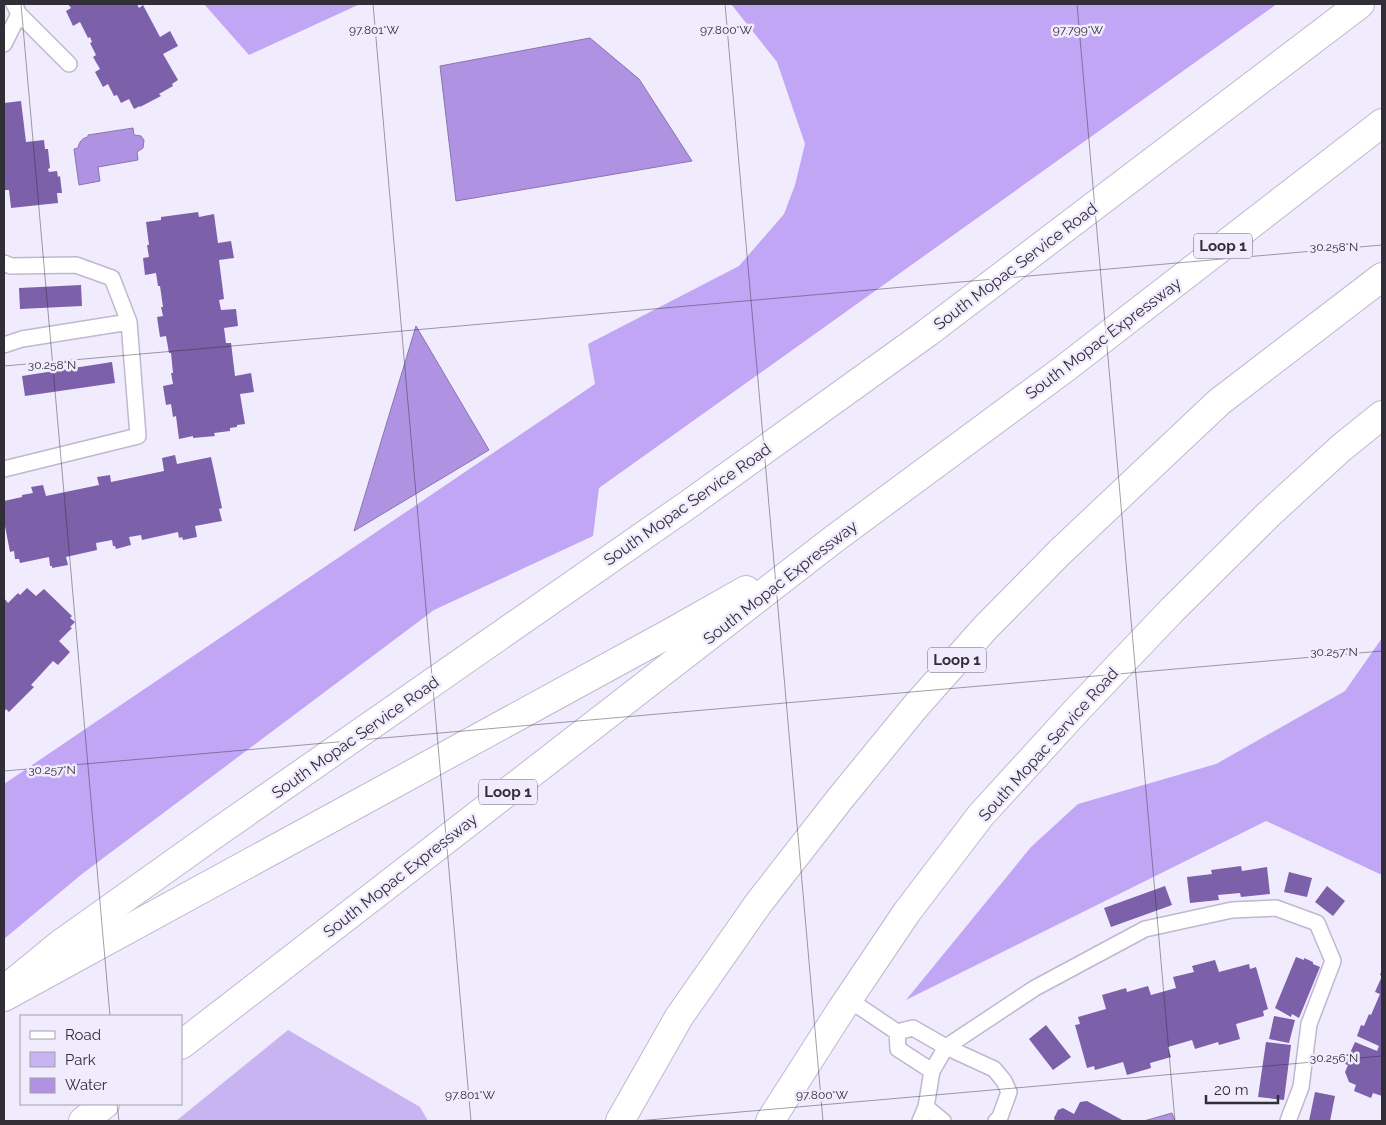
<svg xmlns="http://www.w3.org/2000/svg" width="1386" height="1125" font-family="Raleway,sans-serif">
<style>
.green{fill:#c9b4f2}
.forest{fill:#c2a6f6}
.water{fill:#af93e2;stroke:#8975af}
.building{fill:#7c60aa}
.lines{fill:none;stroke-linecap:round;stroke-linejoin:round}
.service-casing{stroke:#bfb8ce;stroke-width:18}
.secondary-casing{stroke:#bfb8ce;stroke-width:30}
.motorway-casing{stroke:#bfb8ce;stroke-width:30}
.service{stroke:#fff;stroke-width:15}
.secondary{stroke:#fff;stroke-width:28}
.motorway{stroke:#fff;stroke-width:28}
.ticks{fill:none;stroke:#312e37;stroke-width:1;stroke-opacity:0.45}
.labels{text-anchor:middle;stroke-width:5;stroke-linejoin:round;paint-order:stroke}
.shield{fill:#f1ebfe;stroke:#6b6773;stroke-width:1}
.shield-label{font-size:15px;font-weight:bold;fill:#312e37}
.street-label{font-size:16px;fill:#312e37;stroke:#f1ebfe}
.ticks-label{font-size:12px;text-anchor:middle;fill:#312e37;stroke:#f1ebfe;stroke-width:5;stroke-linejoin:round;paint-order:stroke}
</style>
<rect width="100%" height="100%" fill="#f1ebfe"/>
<!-- green -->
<path class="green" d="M288 1030 420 1107 428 1121H176Z"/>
<!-- forest -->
<path class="forest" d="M204 4H360L249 55Z
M731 4H1277L599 488 593 536 434 610 82 874 4 939V784L595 384 588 344 739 266 784 214 795 185 805 144 777 62Z
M1382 638V875L1266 821 906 1000 1031 847 1078 804 1216 764 1345 691Z"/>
<!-- water -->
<path class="water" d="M590 38 639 79 692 161 456 201 440 66Z
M133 128 134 135 141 136 144 140 143 148 137 152 138 160 98 167 100 181 79 185 74 149 78 148C79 142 82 138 88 137V135Z
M416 326 489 450 354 531Z
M1172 1113 1175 1121H1144Z"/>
<!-- building -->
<path class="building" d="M68 4H137L139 8 143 5 160 37 170 31 178 46 163 54 178 80 172 84 173 86 159 94 161 96 140 107V106L134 109 129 99 121 103 117 95 114 96 108 84 103 87 95 72 100 69 93 57 96 55 90 43 92 42 90 37 88 38 80 22 73 26 66 11 71 8Z
M21 101 26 142 44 140 45 149H48L50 168 48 169 49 172 57 171 58 177 60 176 62 193H57L58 203 11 208 9 190H4V103Z
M198 212 199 217 214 214 218 243 231 241 234 258 219 260 224 299 219 300 221 310 236 309 238 326 224 328 226 343H231L235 376 251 373 254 392 240 394 245 424 237 425V427L230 428V431L214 433 215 436 193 438V436L179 439 176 416 173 417 171 404 166 405 163 386 173 384 171 373H173L171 353H169L166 336 160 337 157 317 163 316 161 307H163L160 286H158L156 273 145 275 143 258 149 257 147 245H149L146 222 161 220V217Z
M81 285 82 306 20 309 19 288Z
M112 362 115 383 25 396 22 376Z
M175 455 177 464 211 457 222 508 219 509 222 521 195 526 197 537 183 540 182 537 179 538 178 532 142 540 141 535 129 537 131 545 116 549 115 546H113L112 540 96 543 97 550 66 557 68 565 52 568V566H50L49 557 20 563 19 559H15L14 551 10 552 4 521V501L22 497V495L33 493 31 487 43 485 46 496 99 485 97 477 110 475 111 482 164 471 162 458Z
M27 588 36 596 44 589 72 616 70 618 75 622 70 627 72 628 59 641 70 652 58 665 53 661 31 685 34 687 9 712 6 709 4 712V598L8 603 18 593 20 595Z
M1241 866 1242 871 1267 867 1270 894 1241 897 1240 893 1218 895 1219 900 1190 903 1187 877 1212 874 1211 870Z
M1289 872 1312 878 1307 897 1284 892Z
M1165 886 1172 905 1111 927 1104 908Z
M1327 886 1345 901 1333 916 1315 902Z
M1296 957 1304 960V958L1313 962V964L1320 967 1299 1018 1292 1014 1291 1017 1275 1008Z
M1215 960 1219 972 1249 964 1250 969 1256 967 1268 1009 1263 1011 1264 1016 1236 1024 1240 1039 1219 1045 1218 1042 1195 1049 1192 1040 1168 1047 1171 1057 1150 1063 1151 1068 1127 1075 1123 1062 1095 1070 1094 1066 1087 1068 1075 1025 1080 1024 1078 1017 1106 1009 1102 995 1126 988 1127 992 1148 986 1151 995 1176 988 1173 977 1194 972 1192 966Z
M1382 969V1096L1373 1093 1371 1098 1354 1091 1356 1085 1349 1082 1345 1072 1348 1065 1345 1064 1355 1042 1377 1051 1379 1046 1357 1036 1361 1025 1364 1026 1369 1014 1371 1015 1380 994 1375 992 1382 976 1380 975Z
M1274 1016 1295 1020 1289 1043 1269 1039Z
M1046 1025 1071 1057 1053 1070 1029 1039Z
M1266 1042 1291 1045 1284 1100 1258 1097Z
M1315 1092 1335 1096 1330 1121H1309Z
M1087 1101 1124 1121H1055L1054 1118 1058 1110 1063 1108 1074 1114 1080 1102Z"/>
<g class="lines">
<defs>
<path id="service" d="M19 14 69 64
M4 44 19 14 14 4
M4 263 11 266 76 265 112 278 129 322 22 339 4 345
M4 469 138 436 129 322
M848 999 897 1032 913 1028 946 1047 994 1069 1004 1081 1009 1092 1000 1117 996 1121
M897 1032 898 1049 932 1071
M926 1107 943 1121
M920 1121 926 1107 932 1071 946 1047 1035 988 1145 929 1232 910 1276 908 1317 923 1333 961 1309 1024 1301 1087 1288 1121"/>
<path id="secondary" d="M9 986 59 945 212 836 689 504 927 333 1360 4
M770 1121 841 1010 907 912 981 815 1076 711 1172 610 1269 514 1341 448 1382 415"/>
<path id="motorway" d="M4 997 670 633 746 590
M181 1045 834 539 1064 369 1382 123
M83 1121 105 1104
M620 1121 679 1017 758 904 839 800 915 707 986 627 1060 552 1219 402 1382 277"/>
</defs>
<!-- service casing -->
<use href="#service" class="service-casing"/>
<!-- secondary casing -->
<use href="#secondary" class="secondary-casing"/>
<!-- motorway casing -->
<use href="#motorway" class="motorway-casing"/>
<!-- service -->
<use href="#service" class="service"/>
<!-- secondary -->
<use href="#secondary" class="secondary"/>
<!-- motorway -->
<use href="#motorway" class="motorway"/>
</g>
<!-- ticks -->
<path class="ticks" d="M21 4 110 1016M373 4 471 1121M725 4 823 1121M1077 4 1175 1121M4 366 1382 245M4 771 1382 651M117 1104 119 1121M637 1121 1382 1056"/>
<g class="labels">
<!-- shield labels -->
<g class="shield">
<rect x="1194" y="233.5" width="58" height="25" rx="4"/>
<rect x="928" y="647.5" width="58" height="25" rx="4"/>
<rect x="479" y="779.5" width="58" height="25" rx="4"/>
</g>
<g class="shield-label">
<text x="1223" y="251">Loop 1</text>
<text x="957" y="665">Loop 1</text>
<text x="508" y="797">Loop 1</text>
</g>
<!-- street labels -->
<g class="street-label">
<text transform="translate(1015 266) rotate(-37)" y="6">South Mopac Service Road</text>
<text transform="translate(1103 338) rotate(-37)" y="6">South Mopac Expressway</text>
<text transform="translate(687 504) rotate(-35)" y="6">South Mopac Service Road</text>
<text transform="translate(780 582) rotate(-38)" y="6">South Mopac Expressway</text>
<text transform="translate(355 737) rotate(-35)" y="6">South Mopac Service Road</text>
<text transform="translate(1048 744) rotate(-48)" y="6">South Mopac Service Road</text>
<text transform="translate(400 875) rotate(-38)" y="6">South Mopac Expressway</text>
</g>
</g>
<g class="ticks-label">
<text x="374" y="34">97.801°W</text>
<text x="726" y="34">97.800°W</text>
<text x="1078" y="34">97.799°W</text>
<text x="1334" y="251">30.258°N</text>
<text x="52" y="369">30.258°N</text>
<text x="1334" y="656">30.257°N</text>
<text x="52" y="774">30.257°N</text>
<text x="1334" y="1062">30.256°N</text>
<text x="470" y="1099">97.801°W</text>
<text x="822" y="1099">97.800°W</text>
</g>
<!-- border -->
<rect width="1386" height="1125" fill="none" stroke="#312e37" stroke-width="10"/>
<!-- legend -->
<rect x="20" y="1015" width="162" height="90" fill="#f1ebfe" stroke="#a49fae"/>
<rect x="30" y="1031" width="25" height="8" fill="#ffffff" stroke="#a49fae"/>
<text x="65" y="1040" font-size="15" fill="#312e37">Road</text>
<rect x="30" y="1052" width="25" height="15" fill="#c9b4f2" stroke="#a49fae"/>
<text x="65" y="1065" font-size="15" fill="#312e37">Park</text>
<rect x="30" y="1078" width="25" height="15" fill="#af93e2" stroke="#a49fae"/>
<text x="65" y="1090" font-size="15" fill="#312e37">Water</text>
<!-- scale -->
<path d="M1206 1095v8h72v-8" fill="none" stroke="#312e37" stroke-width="2.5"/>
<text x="1214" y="1095" font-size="15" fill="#312e37" stroke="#f1ebfe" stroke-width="4" paint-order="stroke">20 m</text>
</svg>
